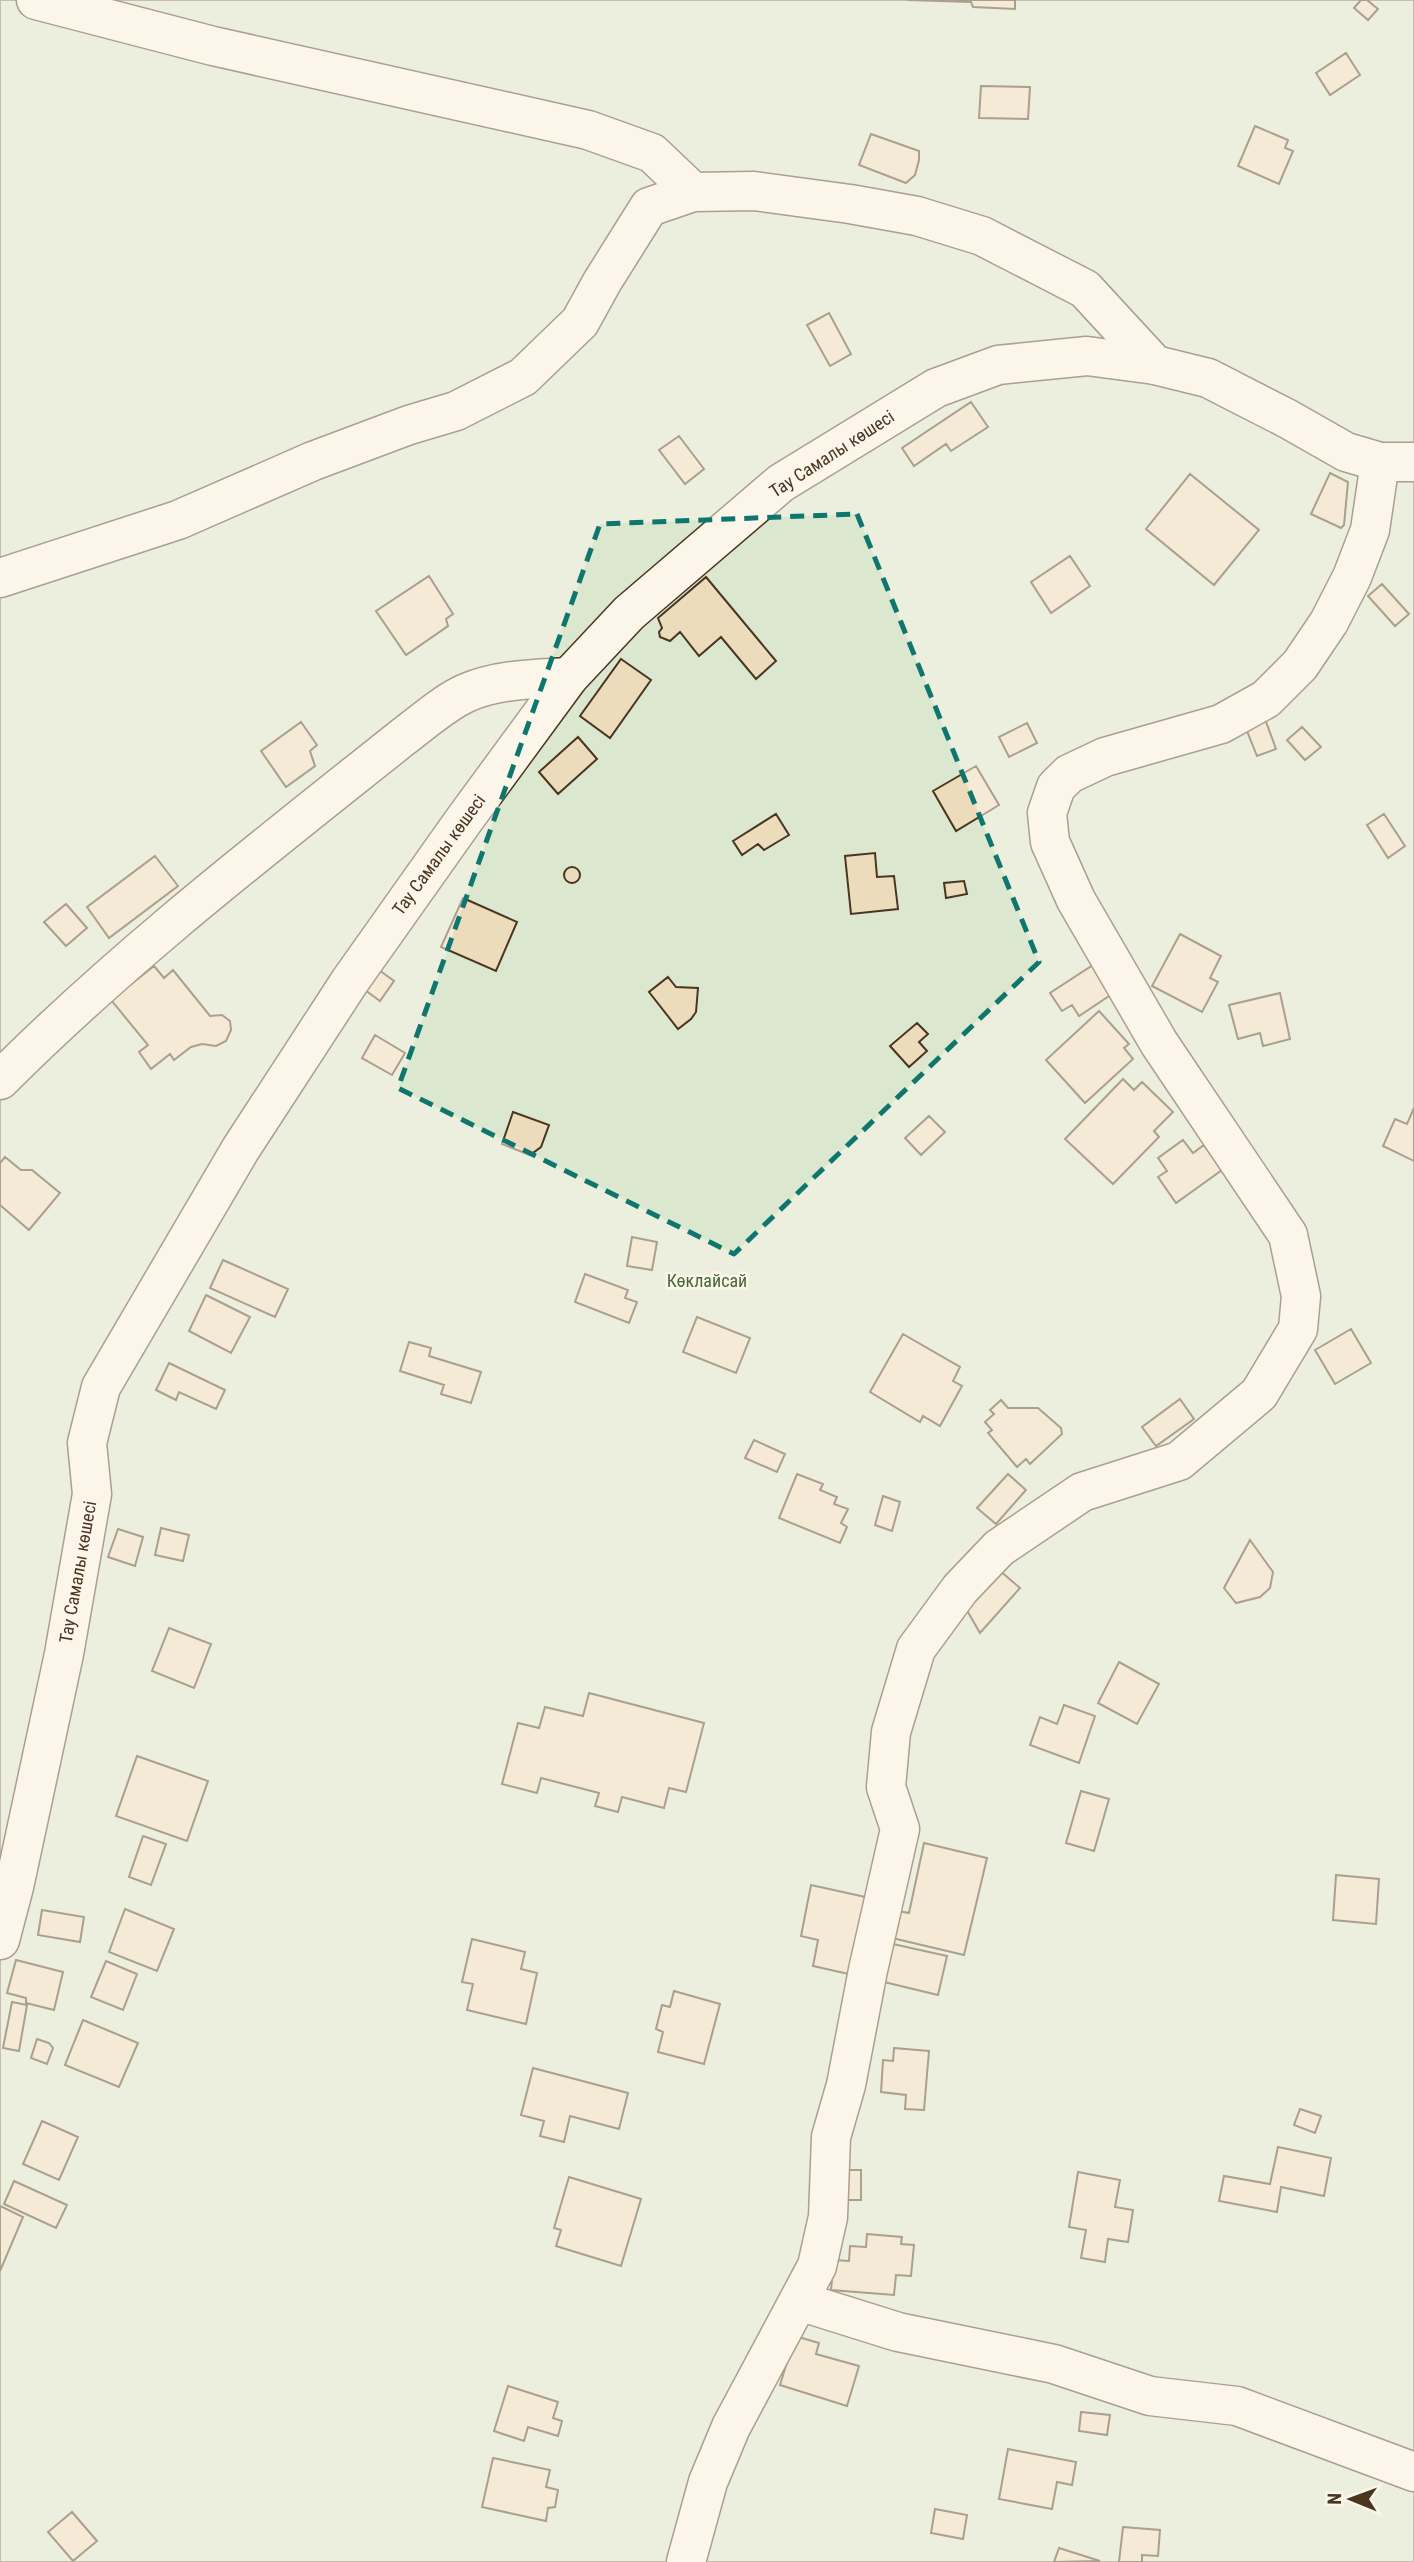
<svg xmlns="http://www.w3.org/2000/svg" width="1414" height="2562" font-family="'Roboto Condensed',sans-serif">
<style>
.green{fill:#dce7d0;stroke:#887966;stroke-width:2}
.building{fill:#ecdcbc;stroke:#4a3520;stroke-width:2}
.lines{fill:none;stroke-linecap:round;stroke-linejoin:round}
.minor-casing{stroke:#4a3520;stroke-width:41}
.tertiary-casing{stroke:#4a3520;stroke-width:41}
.minor{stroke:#fbf6e9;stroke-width:38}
.tertiary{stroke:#fbf6e9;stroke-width:38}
.marked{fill:none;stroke:#0f766e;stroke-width:5;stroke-dasharray:14 9;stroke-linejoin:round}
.labels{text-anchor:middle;stroke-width:5;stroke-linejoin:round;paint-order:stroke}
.street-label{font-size:18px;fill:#4a3520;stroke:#fbf6e9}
.park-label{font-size:18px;fill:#436837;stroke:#fbf6e9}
</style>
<rect width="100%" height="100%" fill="#fbf6e9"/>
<!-- green -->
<path class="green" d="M0 0H1414V2562H0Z"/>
<!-- building -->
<path class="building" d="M907 0H1015V9L973 7 971 2Z
M1361 0H1367L1378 9 1368 20 1354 8Z
M1346 53 1360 75 1330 95 1316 73Z
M981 86 1030 87 1028 119 979 118Z
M1255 126 1288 140 1285 148 1293 151 1279 184 1238 166Z
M871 134 919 151V160L915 175 906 183 859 165Z
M829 313 851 354 830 366 807 325Z
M971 402 988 427 951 451 946 444 914 466 902 448Z
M679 436 704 469 685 484 659 450Z
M1330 473 1348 482 1344 525 1341 528 1311 514Z
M1190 474 1259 530 1214 585 1146 529Z
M1070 556 1090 586 1051 613 1031 582Z
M429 576 453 614 446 619 448 626 406 655 376 611Z
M706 577 776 661 756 679 721 637 699 656 680 632 670 641 660 637 659 632 662 628 658 618Z
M1382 584 1409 614 1395 626 1368 596Z
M621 659 651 680 610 738 580 716Z
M1265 719 1276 749 1257 756 1245 726Z
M301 722 317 745 310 751 315 766 286 787 261 751Z
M1027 723 1037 743 1009 757 999 737Z
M1302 727 1321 747 1305 760 1287 740Z
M578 737 597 759 558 794 539 772Z
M976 766 999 805 956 831 933 791Z
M776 814 789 835 764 850 758 844 742 855 733 841Z
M1384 814 1405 846 1388 858 1367 825Z
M875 853 877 877 894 876 898 909 851 914 845 856Z
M155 856 178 886 109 938 87 907Z
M564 875a8 8 0 1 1 16 0a8 8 0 1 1-16 0Z
M964 881 967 894 946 898 944 883Z
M463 898 517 922 496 971 441 947Z
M66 904 87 928 66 946 44 922Z
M1180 934 1221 956 1210 978 1218 982 1202 1012 1152 986Z
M1093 965 1112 994 1079 1016 1072 1005 1062 1011 1050 993Z
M154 966 164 978 173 970 210 1016 222 1015 230 1021 231 1030 226 1041 216 1046 202 1044 191 1047 174 1060 170 1054 151 1069 139 1052 148 1045 111 1000Z
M379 970 394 981 380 1001 365 990Z
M668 977 676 987 698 988 696 1012 691 1019 678 1029 649 992Z
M1280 993 1290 1039 1263 1046 1260 1033 1238 1039 1229 1005Z
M1099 1011 1129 1044 1124 1048 1133 1059 1085 1103 1046 1060Z
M917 1023 928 1034 919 1042 927 1051 909 1067 890 1046Z
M375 1035 405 1053 392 1075 362 1058Z
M1123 1079 1134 1090 1142 1082 1173 1112 1154 1131 1159 1137 1113 1184 1065 1139Z
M1414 1108V1161L1383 1146 1395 1119 1407 1124Z
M513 1112 549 1125 541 1147 530 1155 502 1144Z
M929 1116 945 1132 921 1155 905 1138Z
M1183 1140 1193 1153 1204 1145 1222 1170 1176 1203 1158 1177 1167 1171 1158 1158Z
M5 1157 21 1170H32L60 1193 29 1230 0 1205V1163Z
M632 1237 657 1242 652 1270 627 1266Z
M223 1260 288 1289 275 1317 210 1288Z
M585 1274 628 1290 625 1298 637 1302 629 1323 575 1302Z
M206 1295 250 1317 231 1353 189 1331Z
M697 1317 750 1338 736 1373 683 1352Z
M1351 1329 1371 1363 1335 1384 1315 1350Z
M903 1334 960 1367 953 1381 962 1386 940 1426 923 1416 920 1422 870 1392Z
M409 1342 431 1348 429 1356 481 1372 471 1403 441 1394 444 1385 400 1371Z
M169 1363 225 1390 216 1409 179 1392 176 1400 156 1390Z
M1180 1399 1194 1419 1156 1446 1142 1427Z
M1001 1400 1008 1408H1038L1061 1428 1062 1434 1030 1464 1026 1459 1017 1467 988 1433 992 1430 985 1422 994 1414 990 1410Z
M754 1440 785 1454 777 1472 745 1458Z
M797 1474 823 1484 820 1490 837 1497 834 1504 848 1509 841 1523 847 1527 840 1543 779 1518Z
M1008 1474 1026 1490 996 1524 977 1508Z
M883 1496 900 1502 892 1531 875 1525Z
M161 1528 189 1535 183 1561 155 1555Z
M118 1529 143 1537 135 1566 108 1557Z
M1250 1540 1273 1572 1270 1588 1260 1597 1236 1603 1224 1588Z
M999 1570 1020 1588 980 1633 965 1607Z
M169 1628 211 1644 194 1688 152 1671Z
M1119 1662 1159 1684 1137 1724 1098 1703Z
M589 1693 704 1723 686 1792 669 1788 664 1808 622 1797 618 1812 595 1806 599 1793 541 1778 537 1793 502 1784 518 1723 539 1728 545 1707 583 1716Z
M1064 1705 1095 1716 1079 1763 1030 1745 1040 1717 1057 1724Z
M137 1756 208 1781 187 1841 116 1816Z
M1081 1791 1109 1799 1094 1851 1066 1843Z
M143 1836 166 1844 151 1885 129 1877Z
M924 1843 987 1858 964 1955 892 1938 898 1911 909 1913Z
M1336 1875 1379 1879 1376 1924 1333 1920Z
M811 1885 870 1898 853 1975 813 1966 818 1940 801 1936Z
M125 1909 174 1929 157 1971 109 1952Z
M42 1910 84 1917 80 1942 38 1935Z
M472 1939 525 1952 521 1969 537 1973 526 2024 467 2010 473 1984 462 1982Z
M893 1944 947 1956 938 1995 884 1982Z
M16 1960 63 1972 54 2010 26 2003V1998L7 1993Z
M106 1961 137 1974 123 2010 91 1997Z
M674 1991 720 2004 704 2064 658 2052 663 2032 656 2029 662 2005 670 2007Z
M12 2002 27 2005 19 2051 3 2048Z
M83 2020 138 2043 119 2087 65 2065Z
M37 2039 49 2043 53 2048 47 2064 31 2058Z
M894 2048 929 2051 924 2110 905 2109 906 2095 881 2092 883 2060 893 2061Z
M533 2068 628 2093 619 2129 570 2116 564 2142 540 2136 544 2121 521 2115Z
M1300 2109 1321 2116 1315 2133 1294 2125Z
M42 2121 78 2137 59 2180 23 2164Z
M1278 2147 1331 2158 1324 2196 1281 2187 1277 2212 1219 2201 1224 2176 1270 2184Z
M846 2170H861V2200H845Z
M1078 2172 1120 2180 1115 2207 1133 2210 1128 2242 1108 2239 1105 2262 1081 2258 1086 2230 1069 2227Z
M569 2177 641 2199 621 2266 556 2246 561 2230 554 2228Z
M14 2181 67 2205 56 2228 4 2204Z
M0 2206 23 2217 0 2271Z
M867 2234 902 2237 901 2244 914 2245 911 2276 896 2275 894 2295 831 2290 834 2260 849 2261 850 2246 866 2247Z
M795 2336 819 2343 816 2354 859 2366 847 2406 780 2385Z
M508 2386 558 2402 553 2418 562 2421 558 2436 528 2427 524 2441 494 2431Z
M1081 2412 1110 2415 1107 2435 1079 2431Z
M1008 2449 1076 2462 1072 2485 1057 2482 1052 2509 999 2499Z
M493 2458 550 2470 546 2487 558 2490 555 2507 548 2508 546 2521 482 2507Z
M935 2509 967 2515 963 2539 931 2533Z
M72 2512 97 2541 73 2561 48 2532Z
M1123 2527 1160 2530 1158 2556 1142 2555V2562H1119Z
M1059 2548 1100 2561 1054 2562Z"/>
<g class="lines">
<defs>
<path id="minor" d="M36 0 213 46 588 130 652 153 693 192
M0 578 178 520 313 461 409 425 456 411 523 377 580 322 602 282 649 207 693 192 754 191 850 204 917 216 982 236 1085 289 1155 365
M0 1080C125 955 265 847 403 737 423 722 444 703 466 693 498 679 535 679 569 677
M799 2301 898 2332 1054 2364 1150 2396 1237 2406 1414 2472
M686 2562 708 2482 731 2427 817 2266 828 2217 831 2137 846 2085 868 1970 900 1829 886 1787 891 1732 916 1649 960 1589 999 1548 1082 1492 1179 1461 1259 1394 1298 1329 1301 1296 1288 1235 1159 1043 1076 900 1050 842 1047 813 1056 787 1069 774 1105 757 1221 724 1266 699 1300 665 1329 622 1352 577 1370 530 1380 462"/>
<path id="tertiary" d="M0 1940 14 1887 64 1654 92 1494 87 1443 101 1387 240 1150 350 981 464 820 569 677 629 613 781 483 936 388 998 365 1087 356 1155 365 1208 378 1288 419 1346 452 1380 462H1414"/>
</defs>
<!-- minor casing -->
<use href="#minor" class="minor-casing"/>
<!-- tertiary casing -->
<use href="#tertiary" class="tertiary-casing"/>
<!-- minor -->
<use href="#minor" class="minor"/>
<!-- tertiary -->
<use href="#tertiary" class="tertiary"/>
</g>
<!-- marked area -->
<path d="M0 0H1414V2562H0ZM857 514 1039 962 734 1254 398 1088 600 524Z" fill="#fbf6e9" fill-opacity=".55" fill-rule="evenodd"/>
<path class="marked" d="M857 514 1039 962 734 1254 398 1088 600 524Z"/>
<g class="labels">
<!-- street labels -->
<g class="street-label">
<text transform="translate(832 454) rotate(-33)" y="6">Тау Самалы көшесі</text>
<text transform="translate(439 855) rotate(-54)" y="6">Тау Самалы көшесі</text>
<text transform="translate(78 1572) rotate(-80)" y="6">Тау Самалы көшесі</text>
</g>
<!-- park labels -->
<g class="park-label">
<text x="707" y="1287">Көклайсай</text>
</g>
</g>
<!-- north arrow -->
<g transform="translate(1351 2499) rotate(271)" stroke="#fbf6e9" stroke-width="5" paint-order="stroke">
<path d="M0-5L12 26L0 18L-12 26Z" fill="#4a3520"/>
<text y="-10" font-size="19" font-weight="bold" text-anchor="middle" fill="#4a3520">N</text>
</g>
</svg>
